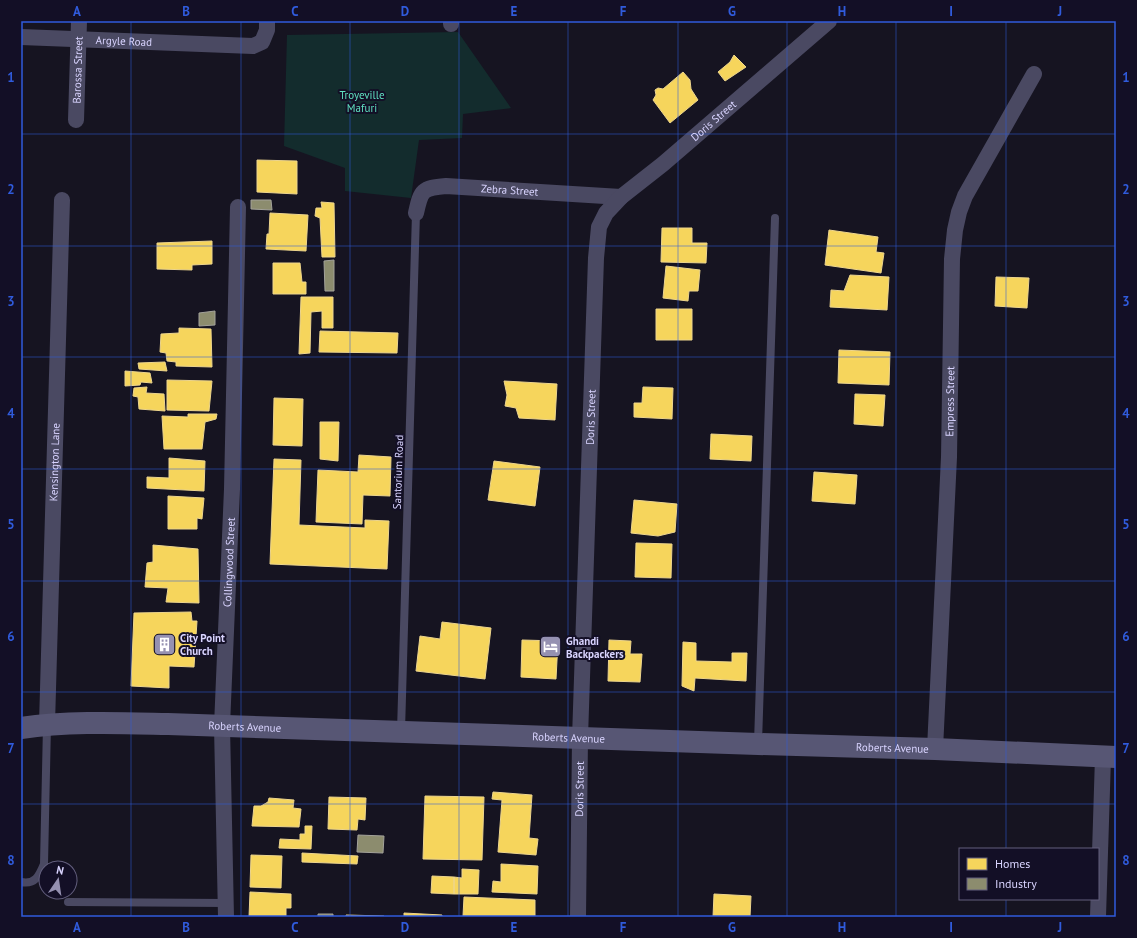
<svg xmlns="http://www.w3.org/2000/svg" width="1137" height="938" font-family="'PT Sans',sans-serif">
<style>
.green{fill:#132c2d}
.homes{fill:#f6d55c;stroke:#edd58d}
.industry{fill:#8c8c6e;stroke:#a3a29a}
.lines{fill:none;stroke-linecap:round;stroke-linejoin:round}
.service{stroke:#4a4962;stroke-width:8}
.minor{stroke:#4a4962;stroke-width:16}
.secondary{stroke:#575674;stroke-width:22}
.grid{fill:none;stroke:#305bdc;stroke-width:1;stroke-opacity:0.55}
.labels{text-anchor:middle;stroke-width:4;stroke-linejoin:round;paint-order:stroke}
.street-label{font-size:11px;fill:#d9d4ff;stroke:#130f26}
.park-label{font-size:11px;fill:#5fe0c0;stroke:#130f26}
.poi-label{font-size:11px;font-weight:bold;fill:#d9d4ff;stroke:#130f26;text-anchor:start}
.neatline{fill:none;stroke:#305bdc;stroke-width:1.5}
.grid-label{font-size:13px;text-anchor:middle;font-weight:bold;fill:#305bdc}
</style>
<rect width="100%" height="100%" fill="#161421"/>
<!-- green -->
<path class="green" d="M458 32 511 108 463 114 462 138 419 140 411 198 345 191V168L284 146 287 35Z"/>
<!-- homes -->
<path class="homes" d="M734 55 746 67 725 81 718 72 730 62Z
M683 72 690 80 691 89 698 100 670 123 653 100 656 95 655 90 658 88 663 89Z
M257 160 297 161V194L257 192Z
M321 202 334 203 335 257H322L320 218 315 216 316 208H322Z
M270 213 308 215 306 251 266 249 267 234H269Z
M662 228H692V243H707L706 263 661 262Z
M829 230 878 237 876 252 884 253 881 273 825 265Z
M212 241V264L192 265V270L157 269V243Z
M273 263H300L302 282H306V294H273Z
M666 266 700 270 698 291H689L688 301 663 298Z
M850 275 889 277 887 310 830 307 831 290 844 291Z
M996 277 1029 278 1027 308 995 306Z
M301 297H333V328H322V311L311 312 310 353 299 354Z
M656 309H692V340H656Z
M179 328 211 329 212 367 176 366V362L167 361 166 353 160 352 161 334 179 333Z
M320 331 398 333 397 353 319 352Z
M839 350 890 352 889 385 838 383Z
M165 362 167 371 139 369 138 363Z
M125 371 150 373 152 383 141 382 140 385 125 386Z
M167 380 212 381 209 411 167 410Z
M504 381 557 384 555 420 519 418 516 408 505 406 507 395Z
M147 387 146 393 164 394 165 411 139 409 138 397 133 396 134 388Z
M643 387 673 388 672 419 634 417V403H642Z
M855 394 885 395 883 426 854 424Z
M274 398 303 399 302 446 273 445Z
M188 414H217L216 419 205 422 202 449H164L162 416 188 417Z
M320 422H339L338 461 320 459Z
M711 434 752 436 751 461 710 459Z
M359 455 391 457 390 496 363 495 362 524 316 522 318 470 358 472Z
M169 458 205 461 204 491 147 488V477L169 478Z
M274 459 301 460 299 525 365 528V520L389 521 387 569 270 564Z
M494 461 540 467 535 506 488 500Z
M814 472 857 475 855 504 812 501Z
M168 496 204 498 202 519 197 518V529H168Z
M634 500 677 504 675 532 658 536 631 533Z
M636 543 672 544 671 578 635 577Z
M153 545 198 549 199 603 166 602 168 588 145 587 147 563 153 562Z
M191 612 192 621H197L194 667 169 666V688L131 686 134 613Z
M442 622 491 628 485 679 416 671 420 636 440 639Z
M522 640 558 641 556 679 521 677Z
M609 640 631 641 630 654H642L640 682 608 681Z
M683 642 696 643V661L732 662V653H747L746 681 695 678 694 691 682 686Z
M493 792 532 795 529 838 538 839 536 855 498 852 502 800 492 799Z
M425 796 484 797 482 860 423 859Z
M329 797 366 798 365 820 358 819 357 830 328 829Z
M269 798 294 800 293 808 301 809 299 827 252 826 254 806H261L268 802Z
M305 826H312L311 849 279 848 280 839 300 840V834H305Z
M302 853 358 856 357 864 302 862Z
M251 855 282 856 281 888 250 887Z
M501 864 538 866 537 894 492 892 493 881 501 882Z
M462 869 479 870 478 894H454V877L462 878Z
M432 876 454 877V894L431 893Z
M250 892 291 894V908H286V917H249Z
M714 894 751 896 750 917H713Z
M464 897 535 900V917H477L463 916Z
M404 913 442 915V917H404Z
M346 915 384 916V917H346Z"/>
<!-- industry -->
<path class="industry" d="M251 200H271L272 210 251 209Z
M334 260V291H325L324 261Z
M215 311V325L199 326V313Z
M358 835 384 836 383 853 357 852Z
M318 914H333V917H318Z"/>
<g class="lines">
<!-- service -->
<path class="service" d="M401 731 416 213
M758 743 775 218
M21 882C35 885 39 876 44 864L47 725
M68 902 226 903"/>
<!-- minor -->
<g class="minor">
<path d="M451 24V21"/>
<path id="s1" d="M21 37 253 46 262 42 267 30V21"/>
<path id="s2" d="M76 120 79 21"/>
<path id="s3" d="M416 213C421 190 422 188 446 186L621 197"/>
<path id="s4" d="M47 724 62 200"/>
<path id="s5" d="M935 749 949 457 952 259 955 230 959 212 965 196 1034 74"/>
<path id="s6" d="M226 917 222 726 232 489 238 207"/>
<path id="s7" d="M578 917 580 738 596 258 599 227 606 213 621 197 663 164 829 21"/>
<path d="M1098 917 1103 757"/>
</g>
<!-- secondary -->
<path class="secondary" id="s8" d="M21 728C70 721 119 723 168 724L758 744 935 749 1116 757"/>
</g>
<!-- grid -->
<path class="grid" d="M131 21V917M241 21V917M350 21V917M459 21V917M568 21V917M678 21V917M787 21V917M896 21V917M1006 21V849M21 134H1116M21 246H1116M21 357H1116M21 469H1116M21 581H1116M21 692H1116M21 804H1116M1006 899V917"/>
<!-- icons -->
<defs>
<symbol id="building-square" viewBox="-11 -11 22 22"><rect x="-9" y="-9" width="18" height="18" rx="4" fill="#9591b1" stroke="#130f26"/><path d="M-4-6H4V6H1V3H-1V6H-4ZM-2.5-4.3h1.7v1.8h-1.7ZM.8-4.3h1.7v1.8H.8ZM-2.5-1h1.7V.8h-1.7ZM.8-1h1.7V.8H.8Z" fill="#fff"/></symbol>
<symbol id="hotel-square" viewBox="-11 -11 22 22"><rect x="-9" y="-9" width="18" height="18" rx="4" fill="#9591b1" stroke="#130f26"/><path d="M-6-4.5h1.5V1H6V5H4.5V3h-9V5H-6ZM-4 0a1.8 1.8 0 1 1 3.6 0ZM.5 0V-2.5h3Q6-2.5 6 0Z" fill="#fff"/></symbol>
</defs>
<g fill-rule="evenodd">
<use href="#building-square" x="152" y="632" width="25" height="25"/>
<use href="#hotel-square" x="538" y="634" width="25" height="25"/>
</g>
<g class="labels">
<!-- street labels -->
<g class="street-label">
<text dy="4" stroke="none"><textPath href="#s1" startOffset="103">Argyle Road</textPath></text>
<text dy="4" stroke="none"><textPath href="#s2" startOffset="50">Barossa Street</textPath></text>
<text dy="4" stroke="none"><textPath href="#s7" startOffset="848">Doris Street</textPath></text>
<text dy="4" stroke="none"><textPath href="#s3" startOffset="110">Zebra Street</textPath></text>
<text dy="4" stroke="none"><textPath href="#s5" startOffset="348">Empress Street</textPath></text>
<text dy="4" stroke="none"><textPath href="#s7" startOffset="500">Doris Street</textPath></text>
<text dy="4" stroke="none"><textPath href="#s4" startOffset="262">Kensington Lane</textPath></text>
<text transform="translate(398 472) rotate(-88)" y="4">Santorium Road</text>
<text dy="4" stroke="none"><textPath href="#s6" startOffset="355">Collingwood Street</textPath></text>
<text dy="4" stroke="none"><textPath href="#s8" startOffset="224">Roberts Avenue</textPath></text>
<text dy="4" stroke="none"><textPath href="#s8" startOffset="548">Roberts Avenue</textPath></text>
<text dy="4" stroke="none"><textPath href="#s8" startOffset="872">Roberts Avenue</textPath></text>
<text dy="4" stroke="none"><textPath href="#s7" startOffset="128">Doris Street</textPath></text>
</g>
<!-- park labels -->
<g class="park-label">
<text x="362" y="99">Troyeville<tspan x="362" dy="13">Mafuri</tspan></text>
</g>
<!-- poi labels -->
<g class="poi-label">
<text x="180" y="642">City Point<tspan x="180" dy="13">Church</tspan></text>
<text x="566" y="645">Ghandi<tspan x="566" dy="13">Backpackers</tspan></text>
</g>
</g>
<!-- border -->
<rect width="1137" height="938" fill="none" stroke="#130f26" stroke-width="44"/>
<!-- legend -->
<rect x="959" y="848" width="140" height="52" fill="#130f26" stroke="#625e7d"/>
<rect x="967" y="858" width="20" height="12" fill="#f6d55c" stroke="#625e7d"/>
<text x="995" y="868" font-size="12" fill="#d9d4ff">Homes</text>
<rect x="967" y="878" width="20" height="12" fill="#8c8c6e" stroke="#625e7d"/>
<text x="995" y="888" font-size="12" fill="#d9d4ff">Industry</text>
<!-- north arrow -->
<g transform="translate(58 880) rotate(13)"><circle r="19" fill="#130f26" stroke="#625e7d"/>
<path d="M0-3L7 15L0 10L-7 15Z" fill="#9591b1"/>
<text y="-6" font-size="11" font-weight="bold" text-anchor="middle" fill="#d9d4ff">N</text>
</g>
<rect x="22" y="22" width="1093" height="894" class="neatline"/>
<g class="grid-label">
<text x="77" y="16">A</text>
<text x="186" y="16">B</text>
<text x="295" y="16">C</text>
<text x="405" y="16">D</text>
<text x="514" y="16">E</text>
<text x="623" y="16">F</text>
<text x="732" y="16">G</text>
<text x="842" y="16">H</text>
<text x="951" y="16">I</text>
<text x="1060" y="16">J</text>
<text x="11" y="82">1</text>
<text x="1126" y="82">1</text>
<text x="11" y="194">2</text>
<text x="1126" y="194">2</text>
<text x="11" y="306">3</text>
<text x="1126" y="306">3</text>
<text x="11" y="418">4</text>
<text x="1126" y="418">4</text>
<text x="11" y="529">5</text>
<text x="1126" y="529">5</text>
<text x="11" y="641">6</text>
<text x="1126" y="641">6</text>
<text x="11" y="753">7</text>
<text x="1126" y="753">7</text>
<text x="11" y="865">8</text>
<text x="1126" y="865">8</text>
<text x="77" y="932">A</text>
<text x="186" y="932">B</text>
<text x="295" y="932">C</text>
<text x="405" y="932">D</text>
<text x="514" y="932">E</text>
<text x="623" y="932">F</text>
<text x="732" y="932">G</text>
<text x="842" y="932">H</text>
<text x="951" y="932">I</text>
<text x="1060" y="932">J</text>
</g>
</svg>
